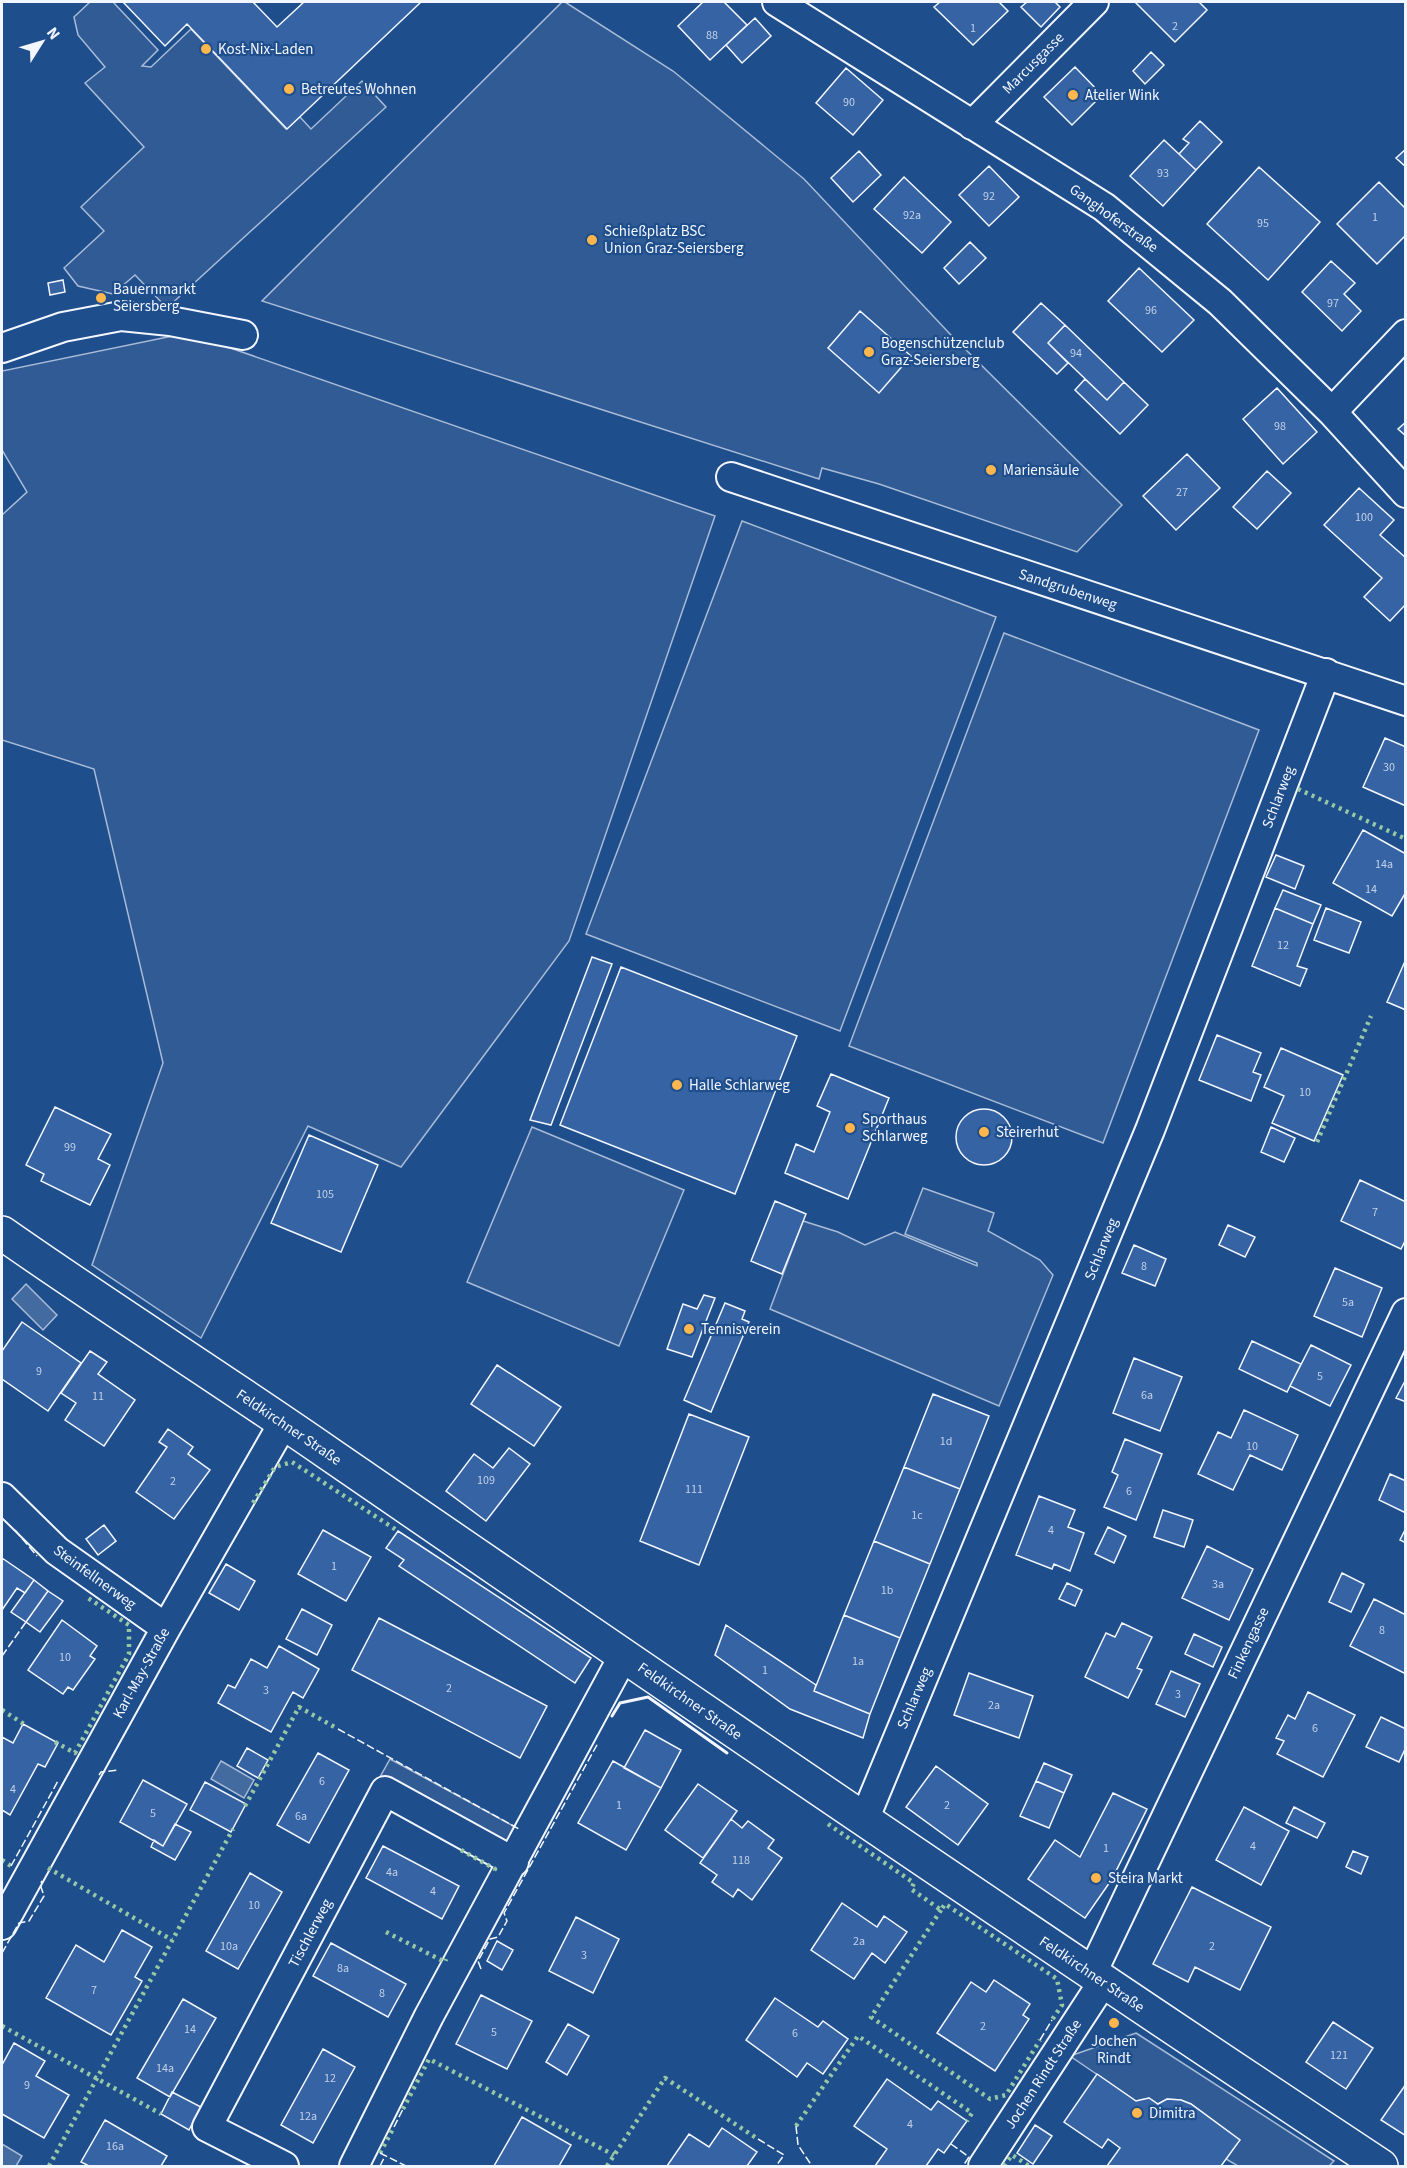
<svg xmlns="http://www.w3.org/2000/svg" width="1407" height="2168" font-family="'Source Sans 3',sans-serif">
<style>
.built{fill:#305b95;stroke:#a8bbd7;stroke-width:1.5}
.water{fill:#446ba0;stroke:#a8bbd7;stroke-width:1.5}
.building{fill:#3563a3;stroke:#f2f6ff;stroke-width:1.5}
.lines{fill:none;stroke-linecap:round;stroke-linejoin:round}
.minor-casing{stroke:#f2f6ff;stroke-width:32}
.tertiary-casing{stroke:#f2f6ff;stroke-width:36}
.minor{stroke:#1f4e8c;stroke-width:28}
.tertiary{stroke:#1f4e8c;stroke-width:33}
.hedge{stroke:#97c8a6;stroke-width:4.5;stroke-dasharray:3 4.5;stroke-linecap:butt}
.fence{stroke:#f2f6ff;stroke-width:1.5;stroke-dasharray:8 3;stroke-linecap:butt}
.wall{stroke:#f2f6ff;stroke-width:3}
.poi-dot{fill:#ffb74d;stroke:#1f4e8c;stroke-width:2}
.labels{text-anchor:middle;stroke-width:4.5;stroke-linejoin:round;paint-order:stroke}
.number-label{font-size:12px;fill:#c3d1e8}
.poi-label{font-size:15px;fill:#f2f6ff;stroke:#1f4e8c;text-anchor:start}
.street-label{font-size:15px;fill:#f2f6ff;stroke:#1f4e8c}
</style>
<rect width="100%" height="100%" fill="#1f4e8c"/>
<!-- built -->
<path class="built" d="M90 2H113L158 50 142 66 151 67 191 29 286 129 300 117 311 129 362 81 386 107 167 308 135 275 113 294 78 286 64 268 104 231 81 207 144 147 85 83 105 67 78 35 74 17Z
M562 2H565L673 71 804 179 950 334 1122 505 1077 552 879 484 822 468 819 479 262 301Z
M187 333 715 516 569 941 401 1167 308 1126 201 1338 92 1265 163 1063 94 769 2 740V515L27 492 2 450V371Z
M742 521 996 617 840 1031 586 934Z
M1004 633 1259 730 1103 1143 849 1046Z
M532 1127 684 1190 619 1346 467 1282Z
M923 1188 994 1213 988 1231 1040 1260 1053 1275 999 1406 770 1309 803 1221 838 1232 865 1245 895 1232 977 1266V1263L905 1234Z
M390 1759 519 1829 504 1856 375 1786Z
M1136 2033 1334 2161 1329 2166H1238L1226 2159 1239 2140 1191 2104 1181 2100 1167 2099 1158 2104 1149 2098 1136 2101 1070 2056Z"/>
<!-- water -->
<path class="water" d="M26 1284 57 1315 43 1330 12 1299Z
M221 1761 254 1780 244 1798 211 1779Z
M2 2144 22 2156 16 2166H2Z"/>
<!-- building -->
<path class="building" d="M123 2H253L277 27 304 2H421L287 129 187 24 165 46Z
M703 2H724L747 25 710 60 678 26Z
M940 2H999L1008 11 973 45 934 7Z
M1027 2H1055L1060 7 1041 27 1021 7Z
M1135 2H1199L1207 10 1175 42Z
M755 18 771 36 742 63 726 45Z
M1151 52 1164 65 1145 84 1133 71Z
M1075 67 1102 95 1072 125 1044 97Z
M846 68 883 100 853 135 816 103Z
M1200 121 1222 142 1196 170 1179 154 1189 143 1183 139Z
M1164 140 1196 170 1163 206 1130 176Z
M1406 149V167L1396 158Z
M859 151 881 175 853 202 831 178Z
M989 166 1019 197 989 226 959 195Z
M1259 167 1320 222 1268 280 1207 224Z
M904 177 951 222 922 253 874 209Z
M1379 182 1406 209V235L1377 264 1337 224Z
M970 242 986 258 959 284 944 268Z
M1331 261 1355 283 1344 294 1361 311 1342 331 1302 292Z
M1139 268 1194 320 1162 352 1108 301Z
M63 280 65 292 50 295 48 283Z
M1041 303 1065 325 1048 343 1068 363 1057 374 1013 332Z
M860 311 911 356 879 393 828 348Z
M1065 325 1124 382 1107 400 1048 343Z
M1085 379 1107 400 1124 382 1148 405 1120 434 1075 390Z
M1277 388 1317 432 1283 464 1243 419Z
M1406 422V436L1398 429Z
M1187 454 1220 488 1176 530 1143 496Z
M1267 471 1291 493 1257 529 1233 507Z
M1359 488 1394 520 1380 535 1406 558V604L1390 621 1364 597 1382 578 1324 525Z
M1385 738 1406 747V806L1363 787Z
M1363 830 1406 854V892L1392 916 1333 883Z
M1276 855 1304 866 1295 889 1266 877Z
M1283 890 1321 905 1313 924 1275 908Z
M1275 908 1313 924 1297 966 1307 969 1300 986 1252 966Z
M1326 908 1361 922 1349 953 1314 940Z
M592 957 612 964 551 1125 530 1120Z
M1406 959V1010L1387 1002Z
M621 967 797 1036 735 1194 560 1125Z
M1217 1035 1261 1053 1253 1072 1261 1075 1251 1101 1199 1080Z
M1281 1048 1343 1075 1314 1141 1272 1123 1284 1096 1264 1087Z
M831 1074 889 1098 848 1199 785 1173 796 1144 814 1152 830 1112 817 1106Z
M55 1107 111 1134 98 1159 110 1165 90 1205 41 1181 44 1174 26 1165Z
M956 1137a28 28 0 1 1 56 0a28 28 0 1 1-56 0Z
M1271 1127 1295 1138 1284 1162 1261 1152Z
M309 1135 378 1165 341 1252 271 1223Z
M1360 1180 1406 1202V1239L1401 1249 1341 1221Z
M775 1201 806 1214 782 1274 751 1261Z
M1228 1225 1255 1237 1245 1257 1219 1245Z
M1134 1245 1166 1259 1155 1286 1122 1273Z
M1335 1268 1382 1288 1362 1337 1314 1316Z
M704 1295 715 1298 692 1357 667 1349 683 1304 697 1309Z
M725 1303 745 1311 742 1319 749 1322 711 1412 684 1400Z
M22 1322 81 1363 48 1411 2 1379V1351Z
M1252 1341 1301 1364 1287 1392 1239 1369Z
M1311 1345 1351 1365 1330 1406 1290 1386Z
M90 1351 107 1362 98 1374 135 1400 104 1446 65 1420 76 1403 61 1393Z
M1134 1358 1182 1377 1160 1431 1113 1413Z
M497 1365 561 1407 534 1446 471 1404Z
M1406 1379V1402L1396 1398Z
M933 1394 989 1416 960 1489 904 1467Z
M1244 1410 1298 1435 1282 1470 1250 1455 1233 1490 1198 1474 1218 1432 1231 1438Z
M689 1414 749 1437 699 1565 640 1541Z
M168 1429 193 1447 188 1454 210 1470 174 1519 136 1492 167 1447 159 1442Z
M1125 1439 1162 1454 1136 1520 1104 1507 1118 1475 1112 1472Z
M509 1448 530 1464 486 1521 446 1491 474 1454 493 1468Z
M904 1467 960 1489 930 1564 874 1541Z
M1390 1474 1406 1481V1513L1379 1500Z
M1039 1496 1075 1510 1068 1527 1084 1533 1070 1571 1054 1564 1052 1569 1016 1555Z
M1163 1510 1193 1520 1184 1547 1154 1537Z
M104 1525 116 1541 98 1555 86 1539Z
M1108 1527 1126 1536 1114 1563 1095 1554Z
M1406 1528V1543L1400 1540Z
M323 1530 371 1557 346 1601 298 1574Z
M398 1531 591 1658 575 1683 399 1566 404 1560 386 1548Z
M874 1541 930 1564 900 1638 844 1615Z
M1207 1546 1253 1569 1229 1620 1182 1598Z
M2 1558 34 1580 25 1593 17 1588 2 1610Z
M226 1564 255 1581 239 1610 209 1593Z
M1342 1573 1364 1584 1351 1612 1329 1602Z
M34 1580 48 1591 26 1622 11 1612Z
M1067 1583 1082 1590 1075 1606 1059 1599Z
M48 1591 63 1601 40 1632 26 1622Z
M1374 1599 1406 1615V1674L1350 1646Z
M302 1609 332 1625 317 1655 286 1639Z
M844 1615 900 1638 870 1714 814 1691Z
M379 1618 547 1706 520 1758 352 1670Z
M62 1620 97 1646 90 1656 95 1659 73 1690 68 1687 63 1694 28 1670Z
M1122 1623 1152 1637 1137 1668 1142 1670 1128 1698 1085 1677 1106 1633 1115 1637Z
M726 1625 816 1685 814 1691 870 1714 863 1738 790 1709 715 1655Z
M1194 1634 1222 1647 1213 1667 1185 1654Z
M279 1646 319 1669 303 1698 293 1692 271 1732 218 1703 228 1685 235 1688 251 1659 267 1668Z
M1171 1671 1200 1684 1185 1717 1156 1704Z
M969 1673 1033 1696 1019 1738 954 1715Z
M1308 1692 1355 1715 1323 1777 1277 1754 1284 1741 1276 1738 1288 1715 1295 1719Z
M1381 1717 1406 1729V1747L1399 1762 1366 1747Z
M23 1724 58 1743 45 1767 38 1764 10 1815 2 1810V1737L13 1743Z
M645 1730 681 1750 661 1788 624 1768Z
M247 1748 268 1760 258 1778 237 1766Z
M318 1753 349 1770 309 1843 277 1825Z
M613 1761 661 1788 626 1850 578 1823Z
M1044 1763 1072 1775 1064 1793 1036 1781Z
M936 1766 988 1804 958 1845 906 1807Z
M143 1780 187 1804 163 1846 120 1822Z
M1036 1781 1064 1793 1049 1828 1020 1816Z
M205 1782 246 1804 231 1832 190 1810Z
M698 1784 737 1811 703 1858 665 1830Z
M1113 1793 1147 1809 1112 1879 1085 1918 1028 1879 1055 1840 1080 1857Z
M1244 1807 1289 1831 1261 1885 1216 1860Z
M1294 1807 1325 1823 1317 1838 1286 1823Z
M731 1819 742 1828 748 1821 774 1840 768 1848 782 1858 752 1900 738 1889 733 1897 712 1882 717 1875 700 1863Z
M175 1824 191 1832 175 1860 151 1847 154 1840 163 1846Z
M383 1846 459 1886 442 1919 366 1878Z
M1353 1851 1368 1857 1361 1874 1346 1867Z
M250 1873 282 1892 238 1969 206 1951Z
M1192 1887 1271 1927 1240 1990 1195 1967 1188 1982 1153 1964Z
M842 1903 877 1927 884 1916 907 1932 885 1963 872 1953 854 1979 811 1950Z
M576 1917 619 1939 593 1993 549 1971Z
M122 1930 152 1947 135 1977 142 1981 111 2035 46 1998 76 1945 104 1962Z
M497 1941 513 1950 502 1970 487 1961Z
M331 1943 406 1984 388 2017 313 1976Z
M994 1980 1030 2004 1023 2015 1029 2019 995 2071 937 2033 971 1982 986 1992Z
M481 1995 532 2021 507 2069 456 2044Z
M775 1998 818 2027 823 2021 848 2039 823 2074 807 2063 797 2077 746 2040Z
M183 1999 216 2018 170 2097 137 2078Z
M1333 2022 1373 2048 1346 2089 1306 2062Z
M568 2024 589 2036 567 2075 546 2062Z
M14 2043 45 2061 36 2076 69 2095 44 2138 2 2114V2065Z
M323 2049 355 2067 313 2143 281 2125Z
M1097 2074 1136 2101 1149 2098 1158 2104 1167 2099 1181 2100 1191 2104 1240 2140 1221 2166H1107L1120 2148 1108 2139 1102 2148 1064 2122Z
M887 2079 931 2110 938 2101 967 2121 944 2153 938 2149 926 2166H875L887 2149 854 2126Z
M1406 2084V2136L1381 2120Z
M172 2092 201 2107 189 2130 161 2114Z
M522 2117 571 2145 559 2166H494Z
M105 2120 167 2156 161 2166H89L81 2162Z
M1035 2125 1052 2136 1033 2164 1017 2153Z
M722 2128 757 2152 747 2166H667L689 2134 709 2147Z"/>
<g class="lines">
<defs>
<path id="minor" d="M777 2 1104 207 1220 302 1332 412 1406 493
M972 125 1094 2
M2 348 63 327 121 316 170 321 243 335
M1332 412 1406 334
M731 477 1406 701
M2 1497 57 1551 166 1628
M864 1820 1150 1130 1326 673
M2 1925 166 1628 284 1422
M1092 1973 1406 1313
M284 2166 207 2127 385 1791 514 1862
M354 2166 429 2016 624 1655
M983 2166 1103 1982"/>
<path id="tertiary" d="M2 1233C109 1308 220 1378 328 1453 677 1693 1027 1932 1381 2166"/>
</defs>
<!-- minor casing -->
<use href="#minor" class="minor-casing"/>
<!-- tertiary casing -->
<use href="#tertiary" class="tertiary-casing"/>
<!-- minor -->
<use href="#minor" class="minor"/>
<!-- tertiary -->
<use href="#tertiary" class="tertiary"/>
<!-- hedge -->
<path class="hedge" d="M1298 789 1406 839
M1317 1142 1371 1016
M253 1503 275 1467 292 1462 398 1531
M2 1710 27 1726
M55 1742 75 1753 129 1654V1625L85 1596
M245 1806 299 1707 338 1729
M828 1824 914 1883 911 1889 941 1910 945 1904 1057 1979 1062 2005 1052 2020
M461 1850 495 1869 493 1872
M2 1860 11 1866
M48 1868 172 1940
M941 1910 871 2017 990 2099 1006 2095 1040 2040
M386 1932 445 1962 446 1959
M2 2026 161 2114
M403 2109 429 2059 614 2155
M796 2126 858 2036 972 2113 967 2121
M380 2153 394 2127
M49 2166 233 1829
M607 2166 665 2078 758 2139
M1004 2166 1012 2155 1029 2166"/>
<!-- fence -->
<path class="fence" d="M15 1530 37 1556
M2 1656 26 1622
M338 1729 519 1829
M99 1775 101 1772 118 1770
M11 1866 58 1781
M2 1953 19 1923 29 1921 44 1896 40 1884 42 1881
M481 1969 478 1961 490 1939 498 1937 507 1921 504 1913 598 1743
M1040 2040 1052 2020
M796 2126 798 2145 812 2166
M394 2127 403 2109
M758 2139 784 2155 776 2166
M951 2144 969 2157 963 2166
M380 2153 406 2166
M380 2166 385 2156"/>
<!-- wall -->
<path class="wall" d="M612 1716 620 1703 648 1697 727 1753"/>
</g>
<!-- markers -->
<g class="poi-dot">
<circle cx="206" cy="49" r="6"/>
<circle cx="289" cy="89" r="6"/>
<circle cx="1073" cy="95" r="6"/>
<circle cx="592" cy="240" r="6"/>
<circle cx="101" cy="298" r="6"/>
<circle cx="869" cy="352" r="6"/>
<circle cx="991" cy="470" r="6"/>
<circle cx="677" cy="1085" r="6"/>
<circle cx="850" cy="1128" r="6"/>
<circle cx="984" cy="1132" r="6"/>
<circle cx="689" cy="1329" r="6"/>
<circle cx="1096" cy="1878" r="6"/>
<circle cx="1114" cy="2023" r="6"/>
<circle cx="1137" cy="2113" r="6"/>
</g>
<g class="labels">
<!-- number labels -->
<g class="number-label">
<text x="1175" y="30">2</text>
<text x="973" y="32">1</text>
<text x="712" y="39">88</text>
<text x="849" y="106">90</text>
<text x="1163" y="177">93</text>
<text x="989" y="200">92</text>
<text x="912" y="219">92a</text>
<text x="1375" y="221">1</text>
<text x="1263" y="227">95</text>
<text x="1333" y="307">97</text>
<text x="1151" y="314">96</text>
<text x="1076" y="357">94</text>
<text x="1280" y="430">98</text>
<text x="1182" y="496">27</text>
<text x="1364" y="521">100</text>
<text x="1389" y="771">30</text>
<text x="1384" y="868">14a</text>
<text x="1371" y="893">14</text>
<text x="1283" y="949">12</text>
<text x="1305" y="1096">10</text>
<text x="70" y="1151">99</text>
<text x="325" y="1198">105</text>
<text x="1375" y="1216">7</text>
<text x="1144" y="1270">8</text>
<text x="1348" y="1306">5a</text>
<text x="39" y="1375">9</text>
<text x="1320" y="1380">5</text>
<text x="1147" y="1399">6a</text>
<text x="98" y="1400">11</text>
<text x="946" y="1445">1d</text>
<text x="1252" y="1450">10</text>
<text x="486" y="1484">109</text>
<text x="173" y="1485">2</text>
<text x="694" y="1493">111</text>
<text x="1129" y="1495">6</text>
<text x="917" y="1519">1c</text>
<text x="1051" y="1534">4</text>
<text x="334" y="1570">1</text>
<text x="1218" y="1588">3a</text>
<text x="887" y="1594">1b</text>
<text x="1382" y="1634">8</text>
<text x="65" y="1661">10</text>
<text x="858" y="1665">1a</text>
<text x="765" y="1674">1</text>
<text x="449" y="1692">2</text>
<text x="266" y="1694">3</text>
<text x="1178" y="1698">3</text>
<text x="994" y="1709">2a</text>
<text x="1315" y="1732">6</text>
<text x="322" y="1785">6</text>
<text x="13" y="1793">4</text>
<text x="619" y="1809">1</text>
<text x="947" y="1809">2</text>
<text x="153" y="1817">5</text>
<text x="301" y="1820">6a</text>
<text x="1253" y="1850">4</text>
<text x="1106" y="1852">1</text>
<text x="741" y="1864">118</text>
<text x="392" y="1876">4a</text>
<text x="433" y="1895">4</text>
<text x="254" y="1909">10</text>
<text x="859" y="1945">2a</text>
<text x="229" y="1950">10a</text>
<text x="1212" y="1950">2</text>
<text x="584" y="1959">3</text>
<text x="343" y="1972">8a</text>
<text x="94" y="1994">7</text>
<text x="382" y="1997">8</text>
<text x="983" y="2030">2</text>
<text x="190" y="2033">14</text>
<text x="494" y="2036">5</text>
<text x="795" y="2037">6</text>
<text x="1339" y="2059">121</text>
<text x="165" y="2072">14a</text>
<text x="330" y="2082">12</text>
<text x="27" y="2089">9</text>
<text x="308" y="2120">12a</text>
<text x="910" y="2128">4</text>
<text x="115" y="2150">16a</text>
</g>
<!-- poi labels -->
<g class="poi-label">
<text x="218" y="54">Kost-Nix-Laden</text>
<text x="301" y="94">Betreutes Wohnen</text>
<text x="1085" y="100">Atelier Wink</text>
<text x="604" y="236">Schießplatz BSC<tspan x="604" dy="17">Union Graz-Seiersberg</tspan></text>
<text x="113" y="294">Bauernmarkt<tspan x="113" dy="17">Seiersberg</tspan></text>
<text x="881" y="348">Bogenschützenclub<tspan x="881" dy="17">Graz-Seiersberg</tspan></text>
<text x="1003" y="475">Mariensäule</text>
<text x="689" y="1090">Halle Schlarweg</text>
<text x="862" y="1124">Sporthaus<tspan x="862" dy="17">Schlarweg</tspan></text>
<text x="996" y="1137">Steirerhut</text>
<text x="701" y="1334">Tennisverein</text>
<text x="1108" y="1883">Steira Markt</text>
<text x="1114" y="2046" text-anchor="middle">Jochen<tspan x="1114" dy="17">Rindt</tspan></text>
<text x="1149" y="2118">Dimitra</text>
</g>
<!-- street labels -->
<g class="street-label">
<text transform="translate(1033 63) rotate(-45)" y="5">Marcusgasse</text>
<text transform="translate(1114 218) rotate(36)" y="5">Ganghoferstraße</text>
<text transform="translate(1068 589) rotate(18)" y="5">Sandgrubenweg</text>
<text transform="translate(1278 797) rotate(-69)" y="5">Schlarweg</text>
<text transform="translate(1101 1249) rotate(-68)" y="5">Schlarweg</text>
<text transform="translate(289 1427) rotate(34)" y="5">Feldkirchner Straße</text>
<text transform="translate(95 1577) rotate(36)" y="5">Steinfellnerweg</text>
<text transform="translate(1248 1643) rotate(-65)" y="5">Finkengasse</text>
<text transform="translate(141 1673) rotate(-61)" y="5">Karl-May-Straße</text>
<text transform="translate(914 1698) rotate(-67)" y="5">Schlarweg</text>
<text transform="translate(690 1701) rotate(35)" y="5">Feldkirchner Straße</text>
<text transform="translate(310 1933) rotate(-62)" y="5">Tischlerweg</text>
<text transform="translate(1092 1974) rotate(34)" y="5">Feldkirchner Straße</text>
<text transform="translate(1043 2074) rotate(-57)" y="5">Jochen Rindt Straße</text>
</g>
</g>
<!-- border -->
<rect width="1407" height="2168" fill="none" stroke="#f2f6ff" stroke-width="6"/>
<!-- north arrow -->
<g transform="translate(42 42) rotate(53)" stroke="#1f4e8c" stroke-width="4.5" paint-order="stroke">
<path d="M0-4.5L10 22L0 15L-10 22Z" fill="#f2f6ff"/>
<text y="-9" font-size="16" font-weight="bold" text-anchor="middle" fill="#f2f6ff">N</text>
</g>
</svg>
